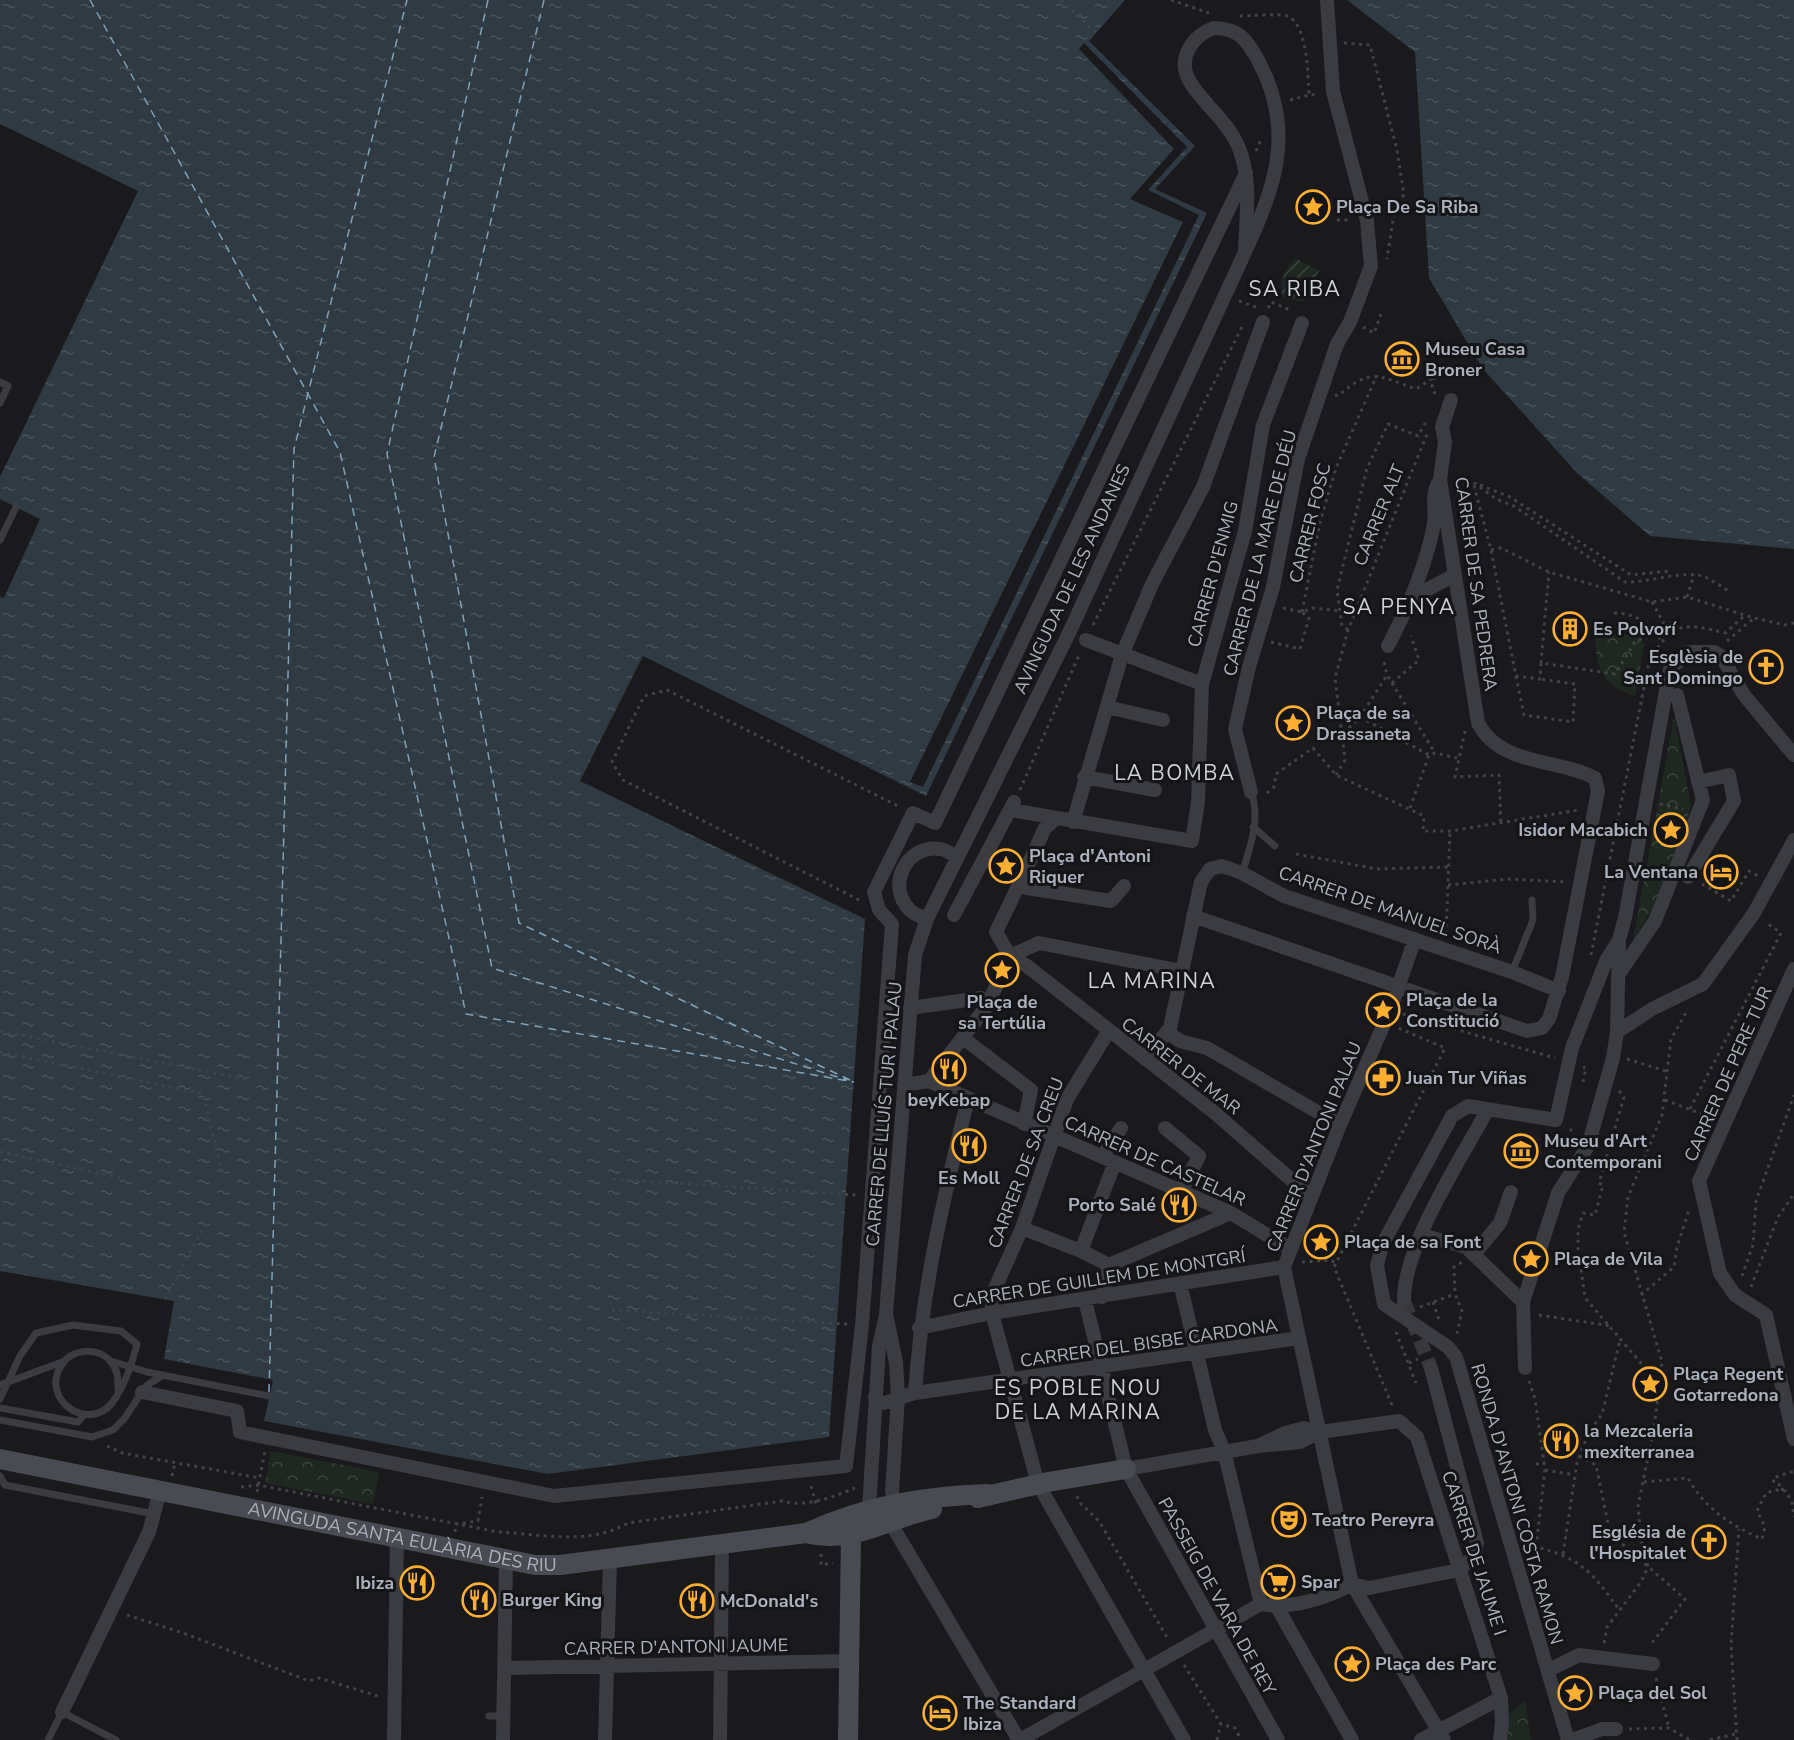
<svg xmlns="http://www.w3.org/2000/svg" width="1794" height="1740" viewBox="0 0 1794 1740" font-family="'Nunito Sans',sans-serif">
<defs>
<pattern id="forest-crowns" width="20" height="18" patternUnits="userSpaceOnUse" patternTransform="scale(1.5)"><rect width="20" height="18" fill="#1f2820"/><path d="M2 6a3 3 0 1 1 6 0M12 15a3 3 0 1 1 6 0" fill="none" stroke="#3d453e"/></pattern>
<pattern id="garden-furrows" width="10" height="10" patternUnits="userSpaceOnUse" patternTransform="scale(1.5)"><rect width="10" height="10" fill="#1f2820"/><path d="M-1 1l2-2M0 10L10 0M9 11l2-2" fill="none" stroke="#3d453e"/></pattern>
<pattern id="water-ripples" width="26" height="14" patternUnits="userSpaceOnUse" patternTransform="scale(1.5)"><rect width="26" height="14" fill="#2f3a42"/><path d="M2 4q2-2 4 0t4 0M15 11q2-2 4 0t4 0" fill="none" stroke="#4a545b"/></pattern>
</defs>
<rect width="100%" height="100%" fill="#1a1a1d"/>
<path fill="url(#forest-crowns)" d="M1638,634l6,11 -9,51c-33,-10 -39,-28 -40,-61z
M1674,717l17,89 -14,47 -21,50 -23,37z
M271,1451l108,21 -6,32 -108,-21z
M1525,1700l6,40h-24l2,-26z"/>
<path fill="url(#garden-furrows)" d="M1295,258l24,13 -17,31 -19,-5c-6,-15 3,-28 12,-39z"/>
<path fill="url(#water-ripples)" d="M0,0h1125l-36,41 106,105 -40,43 52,24 -281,583 -283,-140 -63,125 285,138 -36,518 -281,37 -284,-53 9,-41 -109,-21 10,-58 -174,-30v-674l4,1 36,-79 -40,-20v-22l138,-286 -138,-67z
M1347,0h447v549l-144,-13 -73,-63 -94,-104 -54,-91 -14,-226z"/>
<path fill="#1a1a1d" d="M1084,43l103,104 -39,43 51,25 -276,572 -13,-5 273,-560 -53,-23 44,-50 -95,-100z"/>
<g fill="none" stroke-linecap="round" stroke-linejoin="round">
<path stroke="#81a2b9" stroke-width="1.5" stroke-dasharray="8 6" stroke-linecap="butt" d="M90,0l250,452 126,562 388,68
M488,0l-101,454 105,514 355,112
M544,0l-110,457 85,466 331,157
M269,1392l25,-943 113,-449"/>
<path stroke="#37383d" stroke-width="14" stroke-dasharray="14 7" stroke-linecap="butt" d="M1404,1301l27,67"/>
<path stroke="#414349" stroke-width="3" stroke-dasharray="3 4.5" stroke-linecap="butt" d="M1061,0l35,33
M1171,0l38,13
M1240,16c11,0 37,-3 47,0 21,8 21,60 22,79l8,-1
M1344,43l26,2 27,105 7,45 -8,6 -9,58
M1290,100l19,-5
M1256,151l6,-14
M1337,220h13
M1239,301l19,7
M1268,308l3,-6 21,9
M1363,327l11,6 7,-19
M1434,377l-2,10 4,9
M1335,395l3,1c33,-29 41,-20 78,-7l18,-12
M1480,485l30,12 121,78 39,-4
M1491,550l10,-2 48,24 103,30 35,-5 67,21 31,7 9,-2
M1687,597l7,-22
M1652,602l17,31
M1283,608l19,4 11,-4 27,3
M1302,612l18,-90 16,-54 41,-93
M1614,613c24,1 33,9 47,27
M1093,625l151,-302
M1348,630l-6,-4 -5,-36 30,-122 21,-44 30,12 9,-16
M1655,632l-20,10 -20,32 -74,-11 -1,16 -24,-3 -25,-126 -18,-68 23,17 18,7 111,76c23,1 61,-13 80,-5 9,4 17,10 25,15
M1727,641l27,-23
M1271,642l29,7 9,-31 -7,-6
M1384,662l3,13 48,78
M1541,663l8,-91
M1516,676l8,39 49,7 2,-38 -35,-5
M1392,683l27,-23 -8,-24
M1360,717l69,38 6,-2 22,5
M1465,731l-10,46 44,-2 2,49
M1342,735l-7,-57 13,-48 79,-196
M1336,775l9,-15 -3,-25 18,-18 27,-42
M1020,790l60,-137
M1267,793l7,-6 2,-13 37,-26 23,27 88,41 -1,15h27l129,-21
M1660,804l23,5
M1410,808l19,-53
M1296,854l81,15 71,-2
M1702,884l29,17 18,-30 9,5
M1448,885l60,-6 58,3
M859,900l-236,-120 -11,-18 32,-66 23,-6 233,117
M1446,934l4,-103
M1591,955l58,-293c23,-40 33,-40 76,-29l20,-18
M1403,1014l152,44
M0,1031l245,48
M0,1052l203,42 20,82
M1627,1059l42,13
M1583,1082l3,-14 -3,-1
M1619,1091l5,6 -25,86 4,2 -8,30 -12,-2 -5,16v19l7,50 67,78 8,1
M1665,1100l47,18
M1690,1109l91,-176 -16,-11
M1567,1146l5,-20
M0,1152l121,26
M613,1179l244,16
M1302,1262l28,-2 6,3
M1742,1276l11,-31 3,-44 38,-106
M1751,1287l27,-70 16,-23
M1641,1295l33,-28 3,-20 12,-37
M165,1299l38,-70
M1433,1302l7,21
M1420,1307l35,-13
M612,1310l235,14
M1539,1315l72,11
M1396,1332l20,51
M1457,1334l5,-23 -7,-17 -1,-27 8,-5
M1409,1363l9,-4
M1529,1381l6,18 10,71 -9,77c45,11 57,26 84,64
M1392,1405l-58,-138 111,-219 -47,-20
M107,1446l15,7 138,25
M1579,1456l17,9 14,68 75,66 -33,44v4
M1536,1464l9,-1
M1545,1470l29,5
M172,1476l3,-13
M1644,1482l44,-4c15,29 45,49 74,61l3,-12 -8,-16 9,-18 10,-3 10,1 6,12 2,14
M811,1486l6,22
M241,1487l17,-2 240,47c44,2 90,14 130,-9l154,-22c23,7 51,-4 73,-13
M1782,1491l1,-5 -9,-3 -1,-5 21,-7
M257,1492l8,-41
M1077,1496l2,6 20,19 69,118
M455,1532l1,-8 22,-3 4,-24
M821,1554v11l12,-2
M1563,1554l14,-91 11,-29 14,-20 18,-74
M127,1615l56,18 126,48 10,-3 62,19
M1604,1643l3,-16 34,-45 7,-15 -7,-28 -3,-33 16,-78 8,-66 -38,-130 4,-35 34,-82 9,-76 17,-30
M1184,1665l37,59 14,4 6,12
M1656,1678l13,50
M1629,1729l40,-1 21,12
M1217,1740l4,-16
M1710,1740l25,-6
M1737,1740l-6,-96 8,-115"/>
<path stroke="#3b3c42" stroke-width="7" d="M0,382l8,4 -8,17
M0,540l16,-33
M1253,827l22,19
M1242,873c8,-24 19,-56 9,-81
M1512,972l21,-52 -1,-20
M111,1361l36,11 122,24
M0,1385l62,-23
M0,1399l20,-43 16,-23 37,-8 48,6 16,13c-5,20 -12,42 -25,59 -24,30 -72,-4 -51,-37 10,-18 38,-20 51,-3 6,8 6,16 6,26
M0,1408l78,14 6,-7
M0,1420l92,17 21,-7 11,-11 22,-33 17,-11
M0,1476l5,9 149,29
M489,1716h14
M48,1740l14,-28 54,28"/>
<path stroke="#3b3c42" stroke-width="14" d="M1214,28c25,0 34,13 45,34 36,69 17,123 -14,190 1,-34 7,-72 -6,-104 -11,-27 -35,-43 -49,-66 -14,-23 2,-46 24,-54z
M1411,598l44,-23
M1086,640l116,44
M1388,646c20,-38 38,-80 46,-122 2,-14 -3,-28 4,-41
M1107,707l56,13
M1084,777l71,13
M1251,792l-16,-63 14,-62 24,-80 25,-128 39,-115 13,-22 21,-56 -4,-45 -34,-130 -6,-91
M1011,810l181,31 6,-39 4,-118 43,-153 18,-106 39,-102
M1054,820l-9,8 -23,50 5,10 84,13 13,-15
M1073,822l49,-167 30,-71 51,-97 60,-165
M1688,877l46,-76 -5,-26 -31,7
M1022,878l-26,54 14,24 17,10 188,147 96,84
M954,915l60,-113
M1193,916l334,115 15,-3 7,-9 13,-42 36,-186 -3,-13c-37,-20 -94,-11 -117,-55l-38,-244 5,-37 -3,-15 9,-27
M927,919c-6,-2 -13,-5 -17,-9 -25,-24 -3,-67 31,-61 5,1 12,6 17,8
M1415,939l-25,71 -50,115 -56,142 68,317 92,156
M1794,969l-95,212 21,92 15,22 31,20 28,124
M1620,972l35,-51 48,-121 -26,-105
M910,1008l71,-10
M1108,1032l-41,67 -45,129 -30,67v18l46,171 146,256
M1167,1032l13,9 27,7 133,77
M1617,1032l35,-23 51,-25 51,-71 40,-73
M963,1038l68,52 -7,34
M1145,1059l25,-31 31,-146 9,-13 12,-3 20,7 42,23 228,76 47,19
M929,1081l302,132 59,36
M904,1085l25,-4 58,-75 23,-50 29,-13 143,28
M1165,1128l34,28 -18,35
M1102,1157l19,-29
M1022,1228l59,23 28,14 122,-52
M1422,1235l44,12 57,55
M1081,1251l34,-89
M1474,1254l26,-31 11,-31
M1180,1283l35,147 9,21 37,153
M1102,1297l7,-32
M1085,1300l41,169 152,271
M1404,1301c-1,-55 57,-142 84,-192
M919,1328l73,-15 292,-46
M1525,1368l-2,-66 35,-109 30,-47 25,-88 4,-26 2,-92
M142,1392l95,19 3,21 314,64 292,-30 16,-141 30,-401 -13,-14 -5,-18 39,-79 22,10 311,-650
M915,1393c7,-104 28,-193 53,-294
M875,1397l5,6c10,1 24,-8 35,-10l384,-55
M1258,1446l27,-13 19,-5 16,4 79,-11 18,16 84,261 1,25 -2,17
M1126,1469l132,-23 42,-4 20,-10
M892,1492l6,-95 -2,-35 -10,-48 29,-359 12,-36 142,-286 176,-381
M869,1509l10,-163 6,-27
M890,1513v9l129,218
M1277,1607l75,133
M504,1668l345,-7
M1549,1670l30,-15 74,9
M62,1712l87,-180 11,-41
M394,1740l3,-203
M503,1740l3,-181
M605,1740l5,-182
M720,1740l2,-196
M1020,1740l241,-136c27,6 67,-6 91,-20l17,4 90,-18 15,-14 3,-13 -46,-175
M1421,1740l80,-42
M1568,1740l-112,-383 -8,-10 -64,-43 -7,-38 5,-21 70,-129 16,-10 88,14 16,-72 34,-87 13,-21 6,-22 45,-249 19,-17h25l7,4 23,39 50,60
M1572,1740l30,-11h14"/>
<g stroke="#494b52" stroke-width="20">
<path id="s1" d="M0,1459l535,106h25l246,-32c60,-27 117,-37 182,-39"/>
<path d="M978,1498l70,-16 78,-13"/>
<path d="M806,1533c47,12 82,-15 126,-24"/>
<path d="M848,1740l3,-204"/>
</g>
</g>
<defs>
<g id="sight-ring" transform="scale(1.725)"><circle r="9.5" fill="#151518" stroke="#feae30" stroke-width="1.5"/><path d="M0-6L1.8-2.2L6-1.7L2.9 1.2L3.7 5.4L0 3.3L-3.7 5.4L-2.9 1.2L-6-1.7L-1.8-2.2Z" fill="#feae30"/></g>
<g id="museum-ring" transform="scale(1.725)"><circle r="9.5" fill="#151518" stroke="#feae30" stroke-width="1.5"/><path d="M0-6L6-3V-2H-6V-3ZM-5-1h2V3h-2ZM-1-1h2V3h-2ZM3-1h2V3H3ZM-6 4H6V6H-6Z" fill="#feae30"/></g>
<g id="building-ring" transform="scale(1.725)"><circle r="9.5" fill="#151518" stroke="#feae30" stroke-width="1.5"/><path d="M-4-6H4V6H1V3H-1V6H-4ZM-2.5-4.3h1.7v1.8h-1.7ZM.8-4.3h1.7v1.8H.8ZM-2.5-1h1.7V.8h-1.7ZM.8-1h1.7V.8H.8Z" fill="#feae30"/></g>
<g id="church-ring" transform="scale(1.725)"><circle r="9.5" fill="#151518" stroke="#feae30" stroke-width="1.5"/><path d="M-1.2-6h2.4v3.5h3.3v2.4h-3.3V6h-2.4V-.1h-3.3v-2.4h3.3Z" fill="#feae30"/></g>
<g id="hotel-ring" transform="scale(1.725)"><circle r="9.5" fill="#151518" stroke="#feae30" stroke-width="1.5"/><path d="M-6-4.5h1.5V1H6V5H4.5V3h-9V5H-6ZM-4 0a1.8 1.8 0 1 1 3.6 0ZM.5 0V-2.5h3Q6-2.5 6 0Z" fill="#feae30"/></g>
<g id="restaurant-ring" transform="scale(1.725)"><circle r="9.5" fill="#151518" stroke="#feae30" stroke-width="1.5"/><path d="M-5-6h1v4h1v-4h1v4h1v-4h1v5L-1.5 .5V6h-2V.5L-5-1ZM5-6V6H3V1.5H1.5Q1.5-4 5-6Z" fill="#feae30"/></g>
<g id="pharmacy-ring" transform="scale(1.725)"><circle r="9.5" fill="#151518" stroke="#feae30" stroke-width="1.5"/><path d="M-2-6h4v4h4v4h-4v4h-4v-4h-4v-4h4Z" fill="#feae30"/></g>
<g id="theatre-ring" transform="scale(1.725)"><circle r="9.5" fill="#151518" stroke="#feae30" stroke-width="1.5"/><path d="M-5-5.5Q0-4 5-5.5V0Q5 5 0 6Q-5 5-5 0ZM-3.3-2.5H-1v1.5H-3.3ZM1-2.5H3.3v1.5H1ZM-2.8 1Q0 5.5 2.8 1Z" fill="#feae30"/></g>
<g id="supermarket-ring" transform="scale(1.725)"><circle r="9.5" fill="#151518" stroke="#feae30" stroke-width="1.5"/><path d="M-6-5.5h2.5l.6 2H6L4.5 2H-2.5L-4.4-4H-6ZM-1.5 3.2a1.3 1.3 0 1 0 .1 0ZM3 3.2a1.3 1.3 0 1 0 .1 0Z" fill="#feae30"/></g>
</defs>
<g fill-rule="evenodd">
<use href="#sight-ring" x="1313" y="207"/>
<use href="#museum-ring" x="1402" y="359"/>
<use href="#building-ring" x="1570" y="629"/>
<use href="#church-ring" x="1766" y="667"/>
<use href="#sight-ring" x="1293" y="723"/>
<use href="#sight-ring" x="1671" y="830"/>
<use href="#sight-ring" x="1006" y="866"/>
<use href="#hotel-ring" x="1721" y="872"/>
<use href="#sight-ring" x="1002" y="970"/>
<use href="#sight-ring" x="1383" y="1010"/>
<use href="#restaurant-ring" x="949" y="1069"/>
<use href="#pharmacy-ring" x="1383" y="1078"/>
<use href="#restaurant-ring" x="969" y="1146"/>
<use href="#museum-ring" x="1521" y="1151"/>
<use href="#restaurant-ring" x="1179" y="1205"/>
<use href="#sight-ring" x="1321" y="1242"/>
<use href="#sight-ring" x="1531" y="1259"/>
<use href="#sight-ring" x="1650" y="1384"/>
<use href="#restaurant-ring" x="1561" y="1441"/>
<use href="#theatre-ring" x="1289" y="1520"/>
<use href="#church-ring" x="1709" y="1542"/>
<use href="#supermarket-ring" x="1278" y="1582"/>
<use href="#restaurant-ring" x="417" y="1583"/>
<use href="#restaurant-ring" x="479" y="1600"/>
<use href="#restaurant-ring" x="697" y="1601"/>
<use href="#sight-ring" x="1352" y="1664"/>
<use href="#sight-ring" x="1575" y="1693"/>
<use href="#hotel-ring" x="940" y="1713"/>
</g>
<g text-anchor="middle" stroke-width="6" stroke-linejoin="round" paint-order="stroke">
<g font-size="18" font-weight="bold" fill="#acb2bd" stroke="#151518" text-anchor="start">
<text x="1336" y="213">Plaça De Sa Riba</text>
<text x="1425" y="355">Museu Casa<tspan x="1425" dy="21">Broner</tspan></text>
<text x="1593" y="635">Es Polvorí</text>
<text x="1743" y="663" text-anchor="end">Esglèsia de<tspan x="1743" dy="21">Sant Domingo</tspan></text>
<text x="1316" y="719">Plaça de sa<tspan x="1316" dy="21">Drassaneta</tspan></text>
<text x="1648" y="836" text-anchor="end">Isidor Macabich</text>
<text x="1029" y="862">Plaça d'Antoni<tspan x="1029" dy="21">Riquer</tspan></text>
<text x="1698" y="878" text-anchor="end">La Ventana</text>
<text x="1406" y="1006">Plaça de la<tspan x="1406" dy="21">Constitució</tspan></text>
<text x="1002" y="1008" text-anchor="middle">Plaça de<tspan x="1002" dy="21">sa Tertúlia</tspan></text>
<text x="1406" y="1084">Juan Tur Viñas</text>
<text x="949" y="1106" text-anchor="middle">beyKebap</text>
<text x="1544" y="1147">Museu d'Art<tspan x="1544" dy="21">Contemporani</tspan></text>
<text x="969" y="1184" text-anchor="middle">Es Moll</text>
<text x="1156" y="1211" text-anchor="end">Porto Salé</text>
<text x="1344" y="1248">Plaça de sa Font</text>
<text x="1554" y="1265">Plaça de Vila</text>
<text x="1673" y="1380">Plaça Regent<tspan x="1673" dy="21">Gotarredona</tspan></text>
<text x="1584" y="1437">la Mezcaleria<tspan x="1584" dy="21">mexiterranea</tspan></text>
<text x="1312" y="1526">Teatro Pereyra</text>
<text x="1686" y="1538" text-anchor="end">Església de<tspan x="1686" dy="21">l'Hospitalet</tspan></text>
<text x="1301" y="1588">Spar</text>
<text x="394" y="1589" text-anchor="end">Ibiza</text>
<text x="502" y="1606">Burger King</text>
<text x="720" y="1607">McDonald's</text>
<text x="1375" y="1670">Plaça des Parc</text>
<text x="1598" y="1699">Plaça del Sol</text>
<text x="963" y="1709">The Standard<tspan x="963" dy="21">Ibiza</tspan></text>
</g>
<g font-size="18" fill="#acb2bd" stroke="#151518">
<text transform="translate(1379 515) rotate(-68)" y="6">CARRER ALT</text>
<text transform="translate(1310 523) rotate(-76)" y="6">CARRER FOSC</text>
<text transform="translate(1260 553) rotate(-76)" y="6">CARRER DE LA MARE DE DÉU</text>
<text transform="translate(1213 574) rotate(-75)" y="6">CARRER D'ENMIG</text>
<text transform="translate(1072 579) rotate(-65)" y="6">AVINGUDA DE LES ANDANES</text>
<text transform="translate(1476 584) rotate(82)" y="6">CARRER DE SA PEDRERA</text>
<text transform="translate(1390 910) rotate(19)" y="6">CARRER DE MANUEL SORÀ</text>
<text transform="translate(1181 1066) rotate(38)" y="6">CARRER DE MAR</text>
<text transform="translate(1728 1074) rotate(-66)" y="6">CARRER DE PERE TUR</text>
<text transform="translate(884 1114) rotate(-85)" y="6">CARRER DE LLUÍS TUR I PALAU</text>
<text transform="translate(1314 1147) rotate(-68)" y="6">CARRER D'ANTONI PALAU</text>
<text transform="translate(1155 1161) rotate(24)" y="6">CARRER DE CASTELAR</text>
<text transform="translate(1026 1163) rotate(-69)" y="6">CARRER DE SA CREU</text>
<text transform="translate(1099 1279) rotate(-9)" y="6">CARRER DE GUILLEM DE MONTGRÍ</text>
<text transform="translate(1149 1343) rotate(-8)" y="6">CARRER DEL BISBE CARDONA</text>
<text transform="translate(1517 1504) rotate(74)" y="6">RONDA D'ANTONI COSTA RAMON</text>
<text dy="6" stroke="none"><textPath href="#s1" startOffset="410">AVINGUDA SANTA EULÀRIA DES RIU</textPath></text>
<text transform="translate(1474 1553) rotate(72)" y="6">CARRER DE JAUME I</text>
<text transform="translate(1217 1596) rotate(61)" y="6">PASSEIG DE VARA DE REY</text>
<text transform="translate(676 1647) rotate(-1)" y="6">CARRER D'ANTONI JAUME</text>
</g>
<g font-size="21" letter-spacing="1.5" fill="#cdd1d8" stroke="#151518">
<text x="1295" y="296">SA RIBA</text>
<text x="1399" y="614">SA PENYA</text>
<text x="1175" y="780">LA BOMBA</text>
<text x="1152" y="988">LA MARINA</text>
<text x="1078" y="1395">ES POBLE NOU<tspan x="1078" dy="24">DE LA MARINA</tspan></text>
</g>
</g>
</svg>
